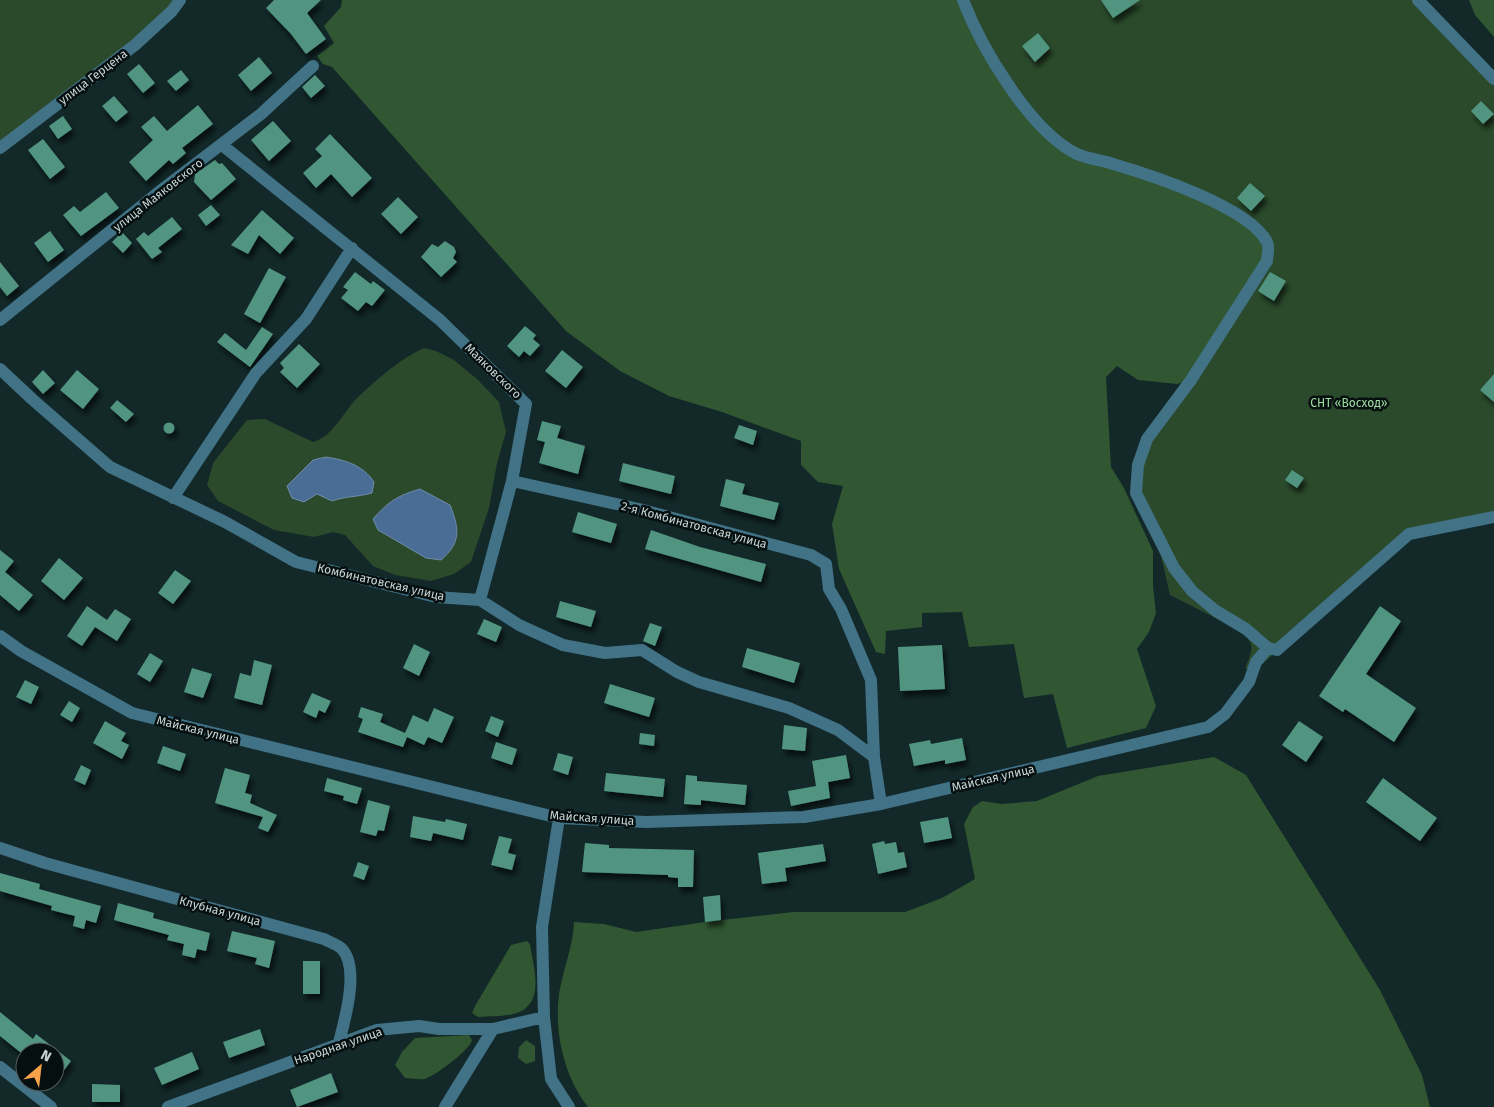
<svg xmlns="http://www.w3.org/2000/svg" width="1494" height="1107" viewBox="0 0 1494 1107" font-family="'Fira Sans',sans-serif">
<defs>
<filter id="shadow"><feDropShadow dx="3" dy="5.5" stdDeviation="2.5" flood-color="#0009"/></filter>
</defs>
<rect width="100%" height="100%" fill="#122829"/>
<path fill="#2a4a2b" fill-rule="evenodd" d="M0,0h175l-41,42 -134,103z
M963,0h455l76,79v438l-85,17 -151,134 -13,1c7,-19 12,-24 -6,-39l-69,-35 -15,-65 -19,-37 11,-54 44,-59 -114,-226 -68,-69z
M424,348l12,3 18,9 23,19 22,23 7,30 -9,31 -8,45 -18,54 -17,12 -23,7 -36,-6 -22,-9 -28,-31 -12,-3 -19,5 -40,-7 -56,-29 -11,-16 6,-22 34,-43 18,-1 48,23c19,-5 30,-29 43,-43 20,-19 42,-39 68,-51zM313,460c24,0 46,0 61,22l-12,14h-15l-15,5 -15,-7 -13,8 -12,-4 -4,-12zM450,505l-24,53 -48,-28z"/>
<path fill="#305731" d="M342,0h621l46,85 68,69 72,22 109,53 9,32 -76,119 -14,4 -39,-4 -21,-14 -11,11 5,90 13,21 29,63v35l3,27 -7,19 -12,17 19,57 -10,22 -79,20 -14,-54 -29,4 -10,-54 -45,3 -7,-35 -40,1v14l-36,4 -1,23 -9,-2 -37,-83 -7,-45 11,-38 -25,-4 -17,-17v-24l-79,-29 -53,-16 -49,-25 -54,-40 -234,-264 -9,-3 -6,-8 17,-13 -10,-17 17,-19z
M1469,0h25v37l-19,-22z
M1214,757l32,18 134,215 42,85 8,32h-842c-24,-30 -34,-75 -29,-113 4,-25 14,-47 15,-72l30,2 32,8 69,-10 88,-10h112l37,-14 33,-19 -11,-55 9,-17 9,-6 20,3 35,-3 61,-25z
M527,941l3,3c3,22 16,58 -13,69 -11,4 -27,3 -39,4l-6,-4 3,-7 36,-61z
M469,1035l3,5c-2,10 -36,35 -47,39 -6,1 -14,-1 -20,-1l-10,-13 7,-13 13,-14z
M526,1040l9,6v15l-9,3 -8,-6 1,-11z"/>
<path fill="#4a6d96" stroke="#708ca9" d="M326,457c19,3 37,8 48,25l-2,11c-14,4 -26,3 -40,8l-15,-7 -13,8 -12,-4 -5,-12 26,-26z
M420,489l30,16c9,23 12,37 -9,55l-15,-2 -48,-28 -5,-11c16,-18 24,-23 47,-30z"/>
<path fill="#519580" filter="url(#shadow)" d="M274,0h47l-14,13 19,26 -20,15 -15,-20 -25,-26z
M1101,0h39l-27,18z
M1038,33l12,15 -15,14 -13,-16z
M259,57l13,16 -21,18 -13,-16z
M139,64l16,19 -12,10 -16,-19z
M181,70l8,10 -13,11 -9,-10z
M315,75l10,11 -14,12 -9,-11z
M114,96l14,16 -12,10 -14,-16z
M1481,101l13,13 -11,10 -12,-13z
M198,105l15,19 -31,24 4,5 -13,11 -4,-4 -23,21 -17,-19 24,-22 -12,-13 13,-11 13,15z
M63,116l9,13 -14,10 -9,-13z
M273,121l18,20 -22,20 -18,-21z
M330,134l42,44 -20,19 -21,-23 -15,14 -13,-15 19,-17 -7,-7z
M43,139l22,28 -15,12 -22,-29z
M215,160l4,4 3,-1 14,16 -25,21 -17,-18 1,-8z
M1250,183l15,13 -14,15 -14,-13z
M106,192l13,16 -38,28 -18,-21 11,-9 6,6z
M398,197l20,20 -17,17 -20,-20z
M211,205l9,10 -14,11 -8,-11z
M262,210l32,28 -14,16 -21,-19 -11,19 -17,-9z
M172,217l10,12 -24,19 4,4 -10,7 -16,-20 8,-7 4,4z
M50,231l14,19 -16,12 -14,-19z
M122,232l10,11 -9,10 -11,-11z
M445,241l9,6 2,5 -3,6 4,4 -16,15 -20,-20 11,-13 6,3z
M0,262l19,24 -12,10 -7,-9z
M269,268l17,9 -26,46 -16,-9z
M355,272l16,12 2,-3 12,9 -13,16 -6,-4 -8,9 -17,-13 7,-8 -5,-3z
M1270,272l16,9 -12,20 -16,-10z
M525,326l11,9 -3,4 7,6 -10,11 -6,-5 -5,6 -12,-11z
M262,327l11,7 -23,33 -33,-25 8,-9 21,17z
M299,344l21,20 -23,24 -17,-16 4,-4 -4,-5z
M562,350l21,17 -17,21 -21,-17z
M43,370l12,13 -12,11 -11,-12z
M77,370l22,19 -16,20 -23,-19z
M1494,374v28l-14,-12z
M117,400l17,14 -8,8 -16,-14z
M542,421l19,5 -4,12 28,8 -7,28 -39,-11 6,-21 -8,-2z
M163.5 428a5.5 5.5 0 1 1 11 0a5.5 5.5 0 1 1-11 0Z
M739,425l18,6 -4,14 -19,-7z
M623,463l52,13 -4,18 -52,-13z
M1292,470l12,8 -7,10 -12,-8z
M726,479l19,5 -3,10 37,9 -5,17 -54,-14z
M578,512l39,12 -6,19 -39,-11z
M651,530l49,17 66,17 -5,18 -116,-33z
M0,550l14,11 -9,11 28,23 -14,16 -19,-16z
M59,558l24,20 -19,22 -23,-19z
M175,570l16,11 -18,23 -15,-11z
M560,601l36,10 -5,16 -35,-10z
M87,606l20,14 8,-11 16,10 -14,22 -22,-14 -13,19 -15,-10z
M1380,606l21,15 -35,53 50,34 -22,34 -49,-33 -2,3 -24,-16z
M484,619l18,8 -6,15 -19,-8z
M650,623l12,4 -7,19 -12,-5z
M414,644l16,8 -11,24 -16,-8z
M942,645l3,44 -45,2 -2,-44z
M747,648l53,15 -6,20 -52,-16z
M150,653l13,8 -13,21 -13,-8z
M254,660l18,5 -10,40 -28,-7 6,-25 11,3z
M192,668l20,6 -9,24 -19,-6z
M25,680l14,7 -8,17 -15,-7z
M610,684l45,14 -6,19 -45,-14z
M312,693l19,8 -6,12 -6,-3 -3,8 -13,-6z
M69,701l11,7 -8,14 -12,-7z
M361,707l22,7 -3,8 25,11 8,-18 15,7 6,-14 20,9 -12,26 -14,-6 -4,8 -17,-8 -4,10 -45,-15 5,-13 -5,-2z
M491,716l13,5 -6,16 -13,-6z
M105,721l21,12 -5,8 8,4 -7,14 -29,-16z
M1299,721l24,16 -17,25 -24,-17z
M784,725l23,3 -2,23 -23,-2z
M640,733l15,2 -1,11 -15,-2z
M962,738l4,22 -21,4v-4l-31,6 -5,-22 21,-4 1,4z
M496,742l21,7 -5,16 -21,-7z
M163,746l23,8 -6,17 -23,-8z
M558,753l15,4 -5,18 -15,-5z
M846,755l4,23 -22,4 2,16 -39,8 -3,-15 28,-5 -4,-25z
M81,765l10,5 -6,15 -11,-5z
M225,768l25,7 -5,18 7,2 -2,8 27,12 -9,17 -10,-4 5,-11 -48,-14z
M606,773l59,6 -2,18 -59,-6z
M686,775l11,1v5l50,4 -2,20 -44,-5v5l-17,-1z
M327,778l35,10 -5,16 -14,-4 1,-4 -20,-5z
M1383,778l54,40 -17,23 -54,-39z
M368,800l22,6 -6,25 -6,-1 -2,6 -16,-4z
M413,816l32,6 1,-3 21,5 -4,16 -30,-7 -2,8 -21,-4z
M948,817l4,21 -28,5 -4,-21z
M499,836l13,3 -4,14 8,2 -4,15 -21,-5z
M884,841l1,3 11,-2 2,11 6,-1 3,15 -29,7 -6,-30z
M585,843l24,2v3l85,2 -1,37h-15v-9l-10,-1v-2l-86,-3z
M823,844l3,17 -41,7 2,13 -25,3 -4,-31z
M358,862l11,4 -5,14 -11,-4z
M0,873l40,11 -1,5 62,17 -5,17 -10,-3 -2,9 -11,-3 2,-10 -24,-6 1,-4 -52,-15z
M720,895l1,25 -16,2 -2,-25z
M118,903l36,10 -1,5 57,15 -4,18 -9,-2 -2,9 -13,-3 2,-11 -17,-4 2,-5 -55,-15z
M232,931l43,10 -6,27 -14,-4 2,-6 -30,-7z
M303,961h17v33h-17z
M0,1012l33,27 3,-5 35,27 -16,21v-30h-35l-20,-16z
M260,1029l5,16 -36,13 -6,-16z
M192,1052l7,17 -37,16 -8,-17z
M331,1073l7,19 -41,15 -7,-17z
M92,1084l28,1v17h-28z"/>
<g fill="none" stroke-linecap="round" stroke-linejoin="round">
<path stroke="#417286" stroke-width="12" d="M963,0c18,47 67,131 114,154 11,5 25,6 36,10 38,11 136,43 154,78 3,5 0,13 0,19l-76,119 -44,59 -9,26 -2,28 38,75 18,23 24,20 30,18 22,19 9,2 132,-116 85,-17
M1418,0l76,79
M222,145l218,175 86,84 -14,77 -32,119
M0,148l135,-103 37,-34 8,-11
M0,320l164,-132 97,-74 52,-48
M0,369l32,30 78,68 115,55 71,40 140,35 44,3 39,25 44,20 42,8 37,-3 35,22 22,10 90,26 49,22 36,27
M512,481l127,28 172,46 15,9 3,25 12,20 30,71 3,77 7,47
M173,498l83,-125 50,-54 46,-71
M0,636l21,15 111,62 427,105 87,4 158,-5 77,-13 327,-77 17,-13 24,-32 7,-20 12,-14
M559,818l-17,109 2,90 7,62 18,28
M0,848l45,15 279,76c5,3 13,5 17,9 20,19 3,75 -3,98
M0,1067l51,40
M168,1107l209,-77 42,-4 20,3h54l51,-12
M445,1107l48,-78"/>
</g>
<g text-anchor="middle" stroke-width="5" stroke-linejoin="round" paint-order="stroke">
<g font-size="12" fill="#c8d5d5" stroke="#060f0f">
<text transform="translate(93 77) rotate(-37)" y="4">улица Герцена</text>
<text transform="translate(158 195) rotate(-38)" y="4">улица Маяковского</text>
<text transform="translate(493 371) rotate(44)" y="4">Маяковского</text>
<text transform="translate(694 525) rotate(15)" y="4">2-я Комбинатовская улица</text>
<text transform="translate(381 582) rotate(13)" y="4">Комбинатовская улица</text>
<text transform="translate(198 730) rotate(14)" y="4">Майская улица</text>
<text transform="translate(993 778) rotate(-13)" y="4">Майская улица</text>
<text transform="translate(592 818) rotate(4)" y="4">Майская улица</text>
<text transform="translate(220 911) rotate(15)" y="4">Клубная улица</text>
<text transform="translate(338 1046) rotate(-19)" y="4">Народная улица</text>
</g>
<g font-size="12" fill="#9fdea0" stroke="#060f0f">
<text x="1349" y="407">СНТ «Восход»</text>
</g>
</g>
<g transform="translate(40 1067) rotate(28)"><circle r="24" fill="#060f0f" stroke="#545e5e"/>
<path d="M0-4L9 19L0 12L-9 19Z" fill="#f7a149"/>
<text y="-8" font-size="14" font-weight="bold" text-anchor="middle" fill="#c8d5d5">N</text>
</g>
</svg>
